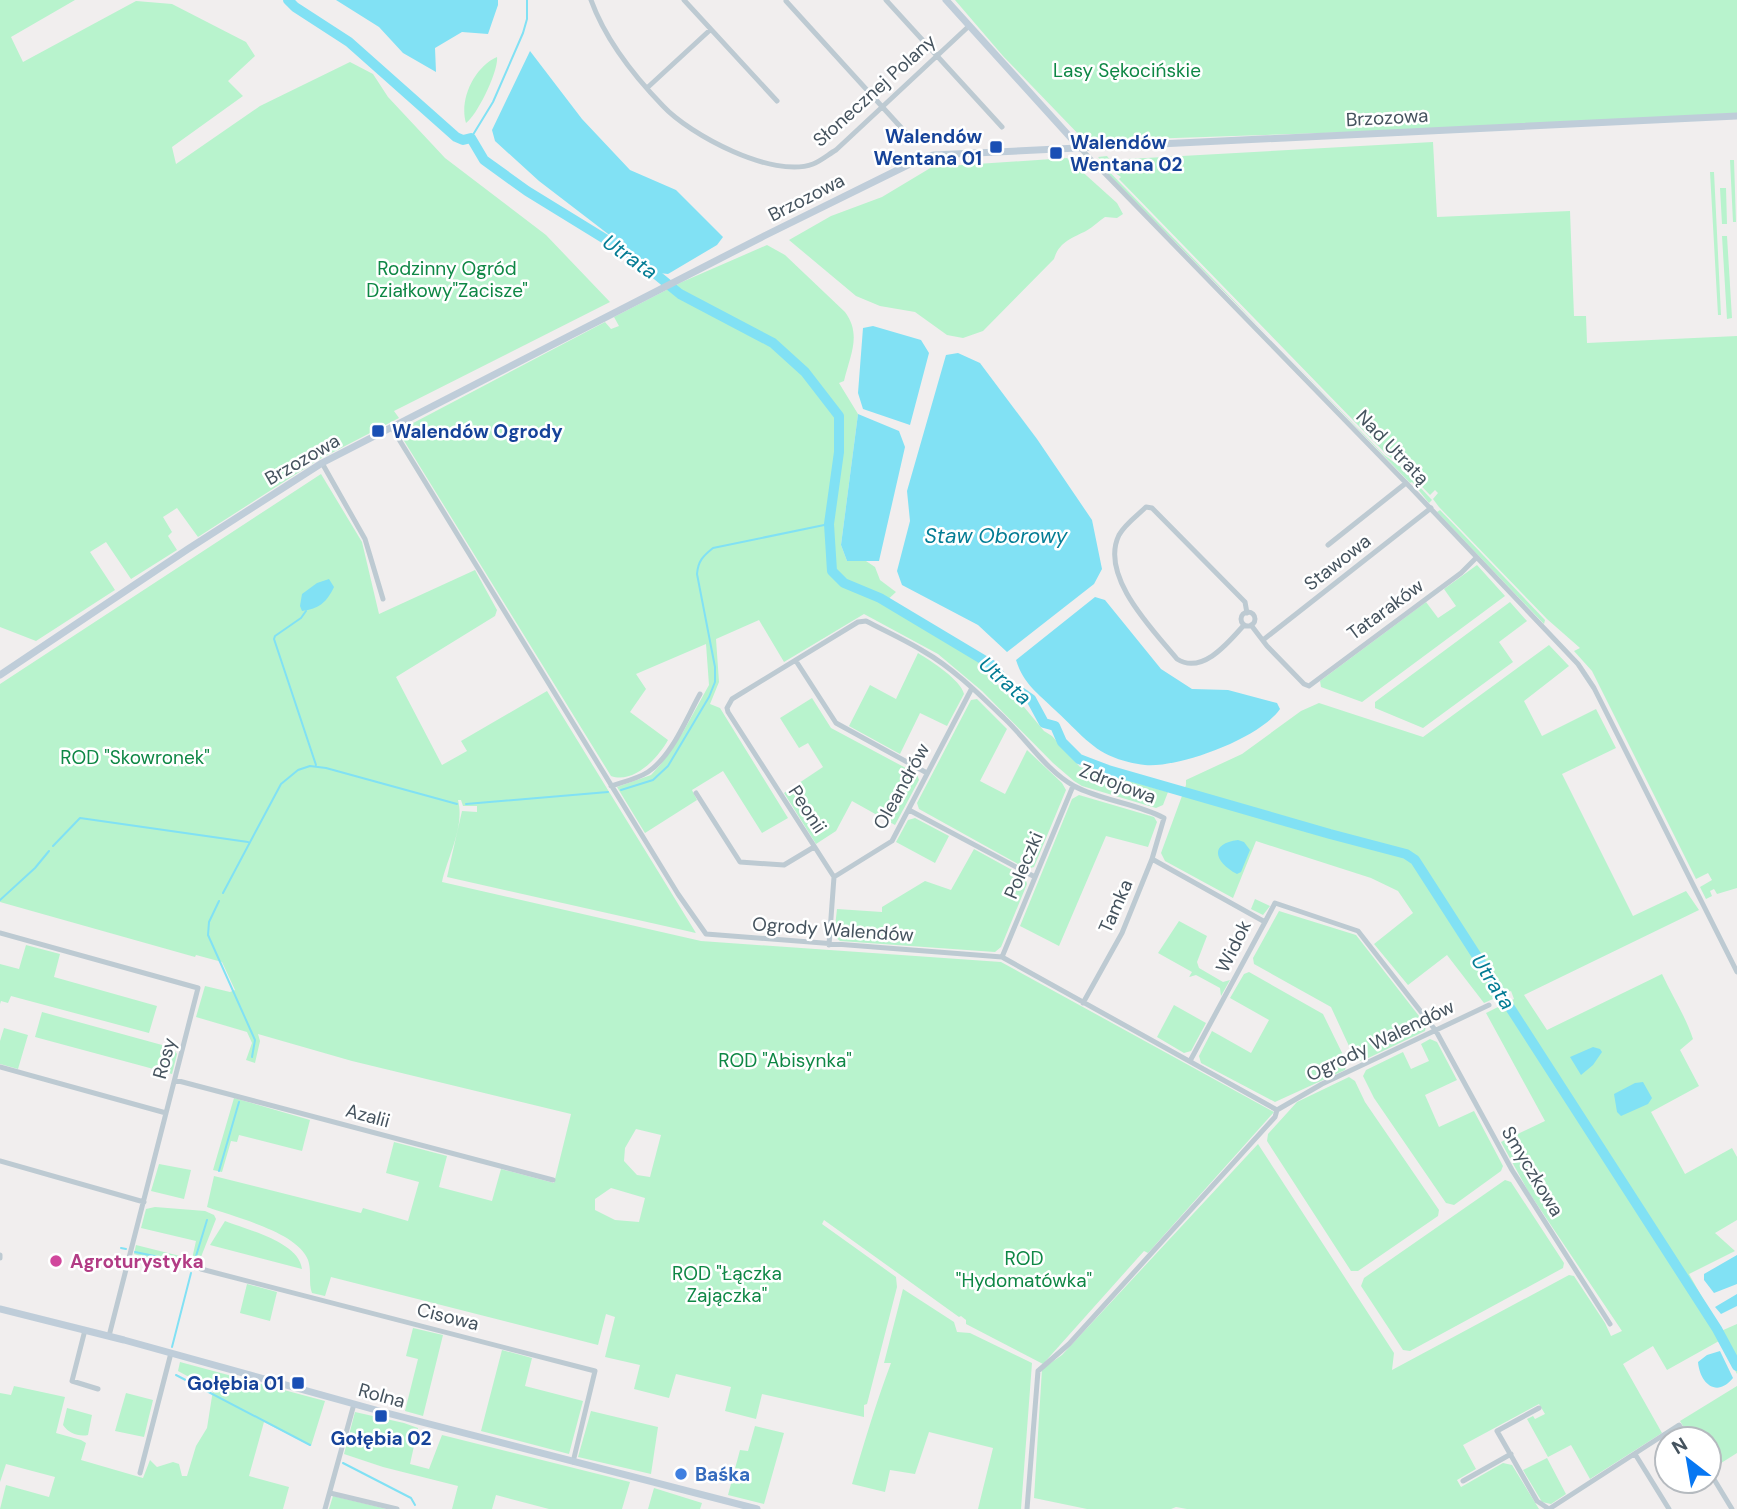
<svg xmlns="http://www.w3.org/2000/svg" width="1737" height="1509" viewBox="0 0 1737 1509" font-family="'DM Sans',sans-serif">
<rect width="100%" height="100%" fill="#f1eeee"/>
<path fill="#b8f3cd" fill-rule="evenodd" d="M0,0h75l-64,37 12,25 113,-61 36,3 74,38 9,14 -27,25 15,15 -71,51 4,17 84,-58 90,-44 23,12 15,23 57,61 101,77 64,67 -216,109 5,7 -81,42 -120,77 -21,-29 -14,9 9,15 -4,4 9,14 -46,29 -25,-37 -16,10 25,38 -79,51 -36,-14z
M955,0h782v113l-292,16 -360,12 -82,-85z
M497,57c2,13 -20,59 -31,66 -7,-23 8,-56 31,-66z
M1433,142l4,75 133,-6 4,105h12l1,27 150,-7v552l-20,6 -3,-5 -4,2 2,5 -6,3 -6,-12 12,-7 -4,-7 -12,6 -104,-208 -18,-20 6,-3 -33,-29 -108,-112 -6,-8 5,-6 -3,-3 -5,5 -30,-31 -13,-9 -268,-276 2,-2 -12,-8 2,-4 -3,3 -10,-11 9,-1 3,4z
M1067,158l50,45 6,11 -6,4 -12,-1c-6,4 -12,10 -19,14 -14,7 -27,11 -32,28l-71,72 -20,7 -16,-3 -32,-23 -35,-6 -24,-10 -67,-56 42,-24 51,-19 50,-30z
M1097,159l176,182 -178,-180z
M1730,160h4l2,62h-3z
M1710,172h4l7,143h-3z
M1720,188h6l1,36h-5z
M1722,236h5l5,82 -5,1z
M767,245l18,10 60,57c17,23 5,43 -1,69l-5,2 19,31 -17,131 6,16h19l9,6 5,13 16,12 -13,12 52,28 49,33 9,16 26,20 25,30 8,5 28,31 88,25 -5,13 -7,3 -74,-22 -8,-5 -21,-18 -71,-72 -44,-37 -74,-40 -80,48 -25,-42 -43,19 3,43 -9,22 10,4 68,110 -26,15 -39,-62 -31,19 5,10 -52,33 -28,-46 34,-12 10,-11 22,-32 26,-47 -3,-41 -70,30 10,15 -16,23 38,28c-10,18 -34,44 -57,36l-213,-345 207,-109 6,7 8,-3 -5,-9 68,-35z
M1278,346l106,109 18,13 30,32 -3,3 -17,-21 -2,1z
M321,474l41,68 17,72 96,-44 22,40 -2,6 -99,61 46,88 25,-14 -6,-10 86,-50 149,242 -249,-56 15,-66 15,1v-6h-14l-2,-6h-3c7,27 -11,58 -16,82l259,59 300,21 273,150 -126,141 -4,-2 -101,113 -77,-40v-4l-5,-4 -2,1 -135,-97 -2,4 74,53 1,10 -30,117 -3,1v12l-102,-23 -6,25 -31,-8 6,-24 -55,-13 -7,24 -35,-9 6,-24 -35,-8 10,-40 -9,-3 -8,31 -267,-68 -6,19 -13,-3c-4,-10 0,-22 -4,-33 -10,-28 -74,-43 -101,-53l7,-31 147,37 2,-5 45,13 11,-39 -33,-9 8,-31 53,14 -8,31 53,14 9,-32 53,14 17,-69 -219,-53 -94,-27 2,7 -5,22 -9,-3 6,-17 -5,-11 -51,-15 9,-31 25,6 5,-2 -13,-28 -26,-7 -1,2 -195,-55v-218zM636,1129l25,6 -11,42 -13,-2 -13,-14 1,-13zM611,1188l34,10 -6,24 -24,-2 -20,-10v-11z
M1440,510l105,110 -1,4 -107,-112z
M1477,565l28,31 -143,106 -41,-15 -1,-6 106,-79 12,16 18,-12 -12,-17z
M1510,602l17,19 -28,21 14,20 -90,66 -48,-20v-6z
M1549,645l20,21 -45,35 18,35 54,-27 20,39 -54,26 71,142 53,-25 13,19 -175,85 23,35 115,-56c10,22 24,43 31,65l-13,11 19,36 -48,26 34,62 47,-26 5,9v63l-22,13 20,18 -46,23 32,57 16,-7v50l-18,-33 -52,29 -14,-24 -30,18 39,69 -72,46 -19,-34 -23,12 -21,-38 6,-3 2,3 10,-5 -6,-10 -76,41 13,24 -19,11 4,7 42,-24 9,2 27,44h-352l-11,-2 -5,2h-84l-53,-11 8,-129 20,-14 196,-211 136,209 -2,17 177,-95 5,1 31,47 6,13 11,-5 -94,-140 -27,-49 44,-21 -59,-108 28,-14 -3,-8 -27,12 -37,-48 -39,30 -34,-41 39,-31 -15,-22 -27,-13 -115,-37 -23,57 -68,-37 -4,-8 25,-68v-5l56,-26 59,-43 18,-8 104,34z
M918,653c13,8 43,27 46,41l-17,32 -27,-13 -20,41 -51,-28 21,-41 26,14z
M812,698l19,30 86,46 2,6 -24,45 -43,-24 -16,30 -20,13 -32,-51 39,-26 -15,-24 -9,5 -19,-30z
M977,699l30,30 -27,52 25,13 22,-44 35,33 4,7 -32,77 -7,2 -108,-60 -2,-6 54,-103z
M1079,795l75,22 3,5 -9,25 -42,-11 -47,110 -39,-20 52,-127z
M915,818l34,18 -14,27 -39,-21 12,-22z
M974,849l51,28 2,7 -26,63 -6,5 -155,-11 -6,-5 3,-27 45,3v-5l43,-26 26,9z
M1255,899l15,7 -7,9 -12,-6z
M1279,911l77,24 70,90 -1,6 -63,30 -7,-2 -24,-52 -77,-43 -1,-6z
M1179,921l28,15 -10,26 2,6 24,14 7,-2 -9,16 -1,-8 -24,-13 -7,2 3,-5 -34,-19z
M26,945l34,9 -6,23 103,29 -8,27 -138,-37 -3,7 -7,-2 -1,3v-40l19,5z
M1249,972l74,42 24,49 -2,7 -70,32 -74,-39 -2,-7 13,-25 39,22 18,-33 -39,-22 14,-24z
M1174,1005l32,18 -15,28 -7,2 -27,-16z
M42,1012l131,36 4,6 -5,20 -137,-37z
M4,1028l24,7 -10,34 -18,-5v-23z
M1430,1039l7,3 20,38 -32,15 14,32 35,-16 29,55 -2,5 -47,34 -8,-2 -72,-105 -11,-22 3,-6 37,-18 8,17 18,-8 -8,-17z
M1349,1077l6,4 10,21 74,108 -1,6 -80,55h-7l-84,-130 1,-7 29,-32z
M234,1098l76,22 -8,31 -63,-16 -2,7 -6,-1 -9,31 -9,-2z
M159,1164l32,6 -7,29 -33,-8z
M1505,1180l6,2 53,81 -1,5 -153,83 -7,-1 -42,-64 3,-8z
M155,1207l50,4 9,4 2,4 -19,48 -26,-2 -37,-11 2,-9 56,14 4,-18 -55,-13 5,-19z
M225,1221c23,9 74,21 77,48l-92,-24z
M247,1284l30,8 -7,29 -30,-8z
M903,1289l51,33 3,10 13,1 62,30 -11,146h-43l15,-61 -64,-16 -14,42 -25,-4 -5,22 -33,-8c12,-41 24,-81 39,-121h-7z
M413,1328l30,7 -20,81 -18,-5 13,-52 -12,-3z
M502,1350l30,8 -7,28 58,15 -14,53 -88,-23z
M180,1362l145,39 -14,45 -47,-24 -15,54 40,11 -6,22h-283l6,-24 43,12 6,-20 -49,-13 -6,18v-89l11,2 3,-9 51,11 -9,36 25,7 5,3 -5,17 62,18 7,-18 7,7 16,-5 6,2 3,12h5l9,-30 11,-18 6,-38 -35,-19z
M1737,1386v67l-27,17 -1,-31h-18l-11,-18z
M126,1393l27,7 -9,37 -29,-6z
M67,1408l25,7 -4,20c-9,2 -20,-2 -25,-10z
M591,1411l67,16 -7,47 -73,-17z
M355,1412l49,11 14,5 -8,36 19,5 13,-34 188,47 -8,27h-73l-53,-14 -4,14h-40l6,-23 -75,-19 -39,-13z
M755,1426l29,7 -20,71 -36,-9 12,-45 8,1z
M1547,1458l19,36 -15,10 -9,-2 -19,-32z
M654,1488l48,15 -2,6h-52z
M333,1496l54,13h-58z"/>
<path fill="#81e1f4" d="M336,0h162v5l-10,29 -26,-2 -27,16 1,24 -33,-19 -24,-26z
M530,51l52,68 48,51 46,20 47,47 -6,8 -49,29 -9,-1 -120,-92 -44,-40 -3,-11z
M873,326l48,14 8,13 -19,72 -47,-16 -5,-16 5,-65z
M958,353l22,10 57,76 55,81 10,49 -8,15 -87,68 -29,-27 -76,-40 -5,-14 13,-50 -3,-30 39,-136z
M858,414l41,17 6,16 -26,114h-32l-6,-16z
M329,579l5,8c-7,15 -15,22 -32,24l-2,-5 2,-12 15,-11z
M1095,597l10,3 56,69 31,20 36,1 49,13 3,6c-20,29 -100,59 -135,56 -10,-1 -23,-4 -32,-8 -22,-8 -41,-32 -58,-47 -17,-17 -31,-25 -39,-50z
M1238,840l6,2 6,8 -9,22 -4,2c-22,-12 -29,-30 1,-34z
M1593,1047l7,2 2,3 -9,13 -12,10 -11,-18z
M1643,1082l9,16 -4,6 -27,12 -4,-4 -3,-18 21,-11z
M1737,1255v29l-23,9 -10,-13v-6z
M1737,1294v12l-16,8 -6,-7z
M1720,1351l13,27c-16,20 -33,6 -35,-16l9,-7z"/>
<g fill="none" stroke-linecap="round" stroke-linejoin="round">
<path stroke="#81e1f4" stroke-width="2" d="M471,138l22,-36 30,-69 4,-14v-19
M306,611l-5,7 -26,18 -1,3 42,126
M621,790l32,-10 15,-14 41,-69 6,-15v-15l-18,-93c1,-13 6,-18 16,-26l116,-24
M466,804l142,-12
M53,846l27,-28 168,24
M223,893l58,-109 17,-14 12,-4 16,2 131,36
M0,900l35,-32 14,-17
M219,901l-10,21 -1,13 47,105 -3,17
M219,1171l20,-69
M121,1248l5,1
M135,1252l58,12
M193,1266l14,-46
M172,1347l19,-74
M176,1375l134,70
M343,1463l68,35 4,7"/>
<path stroke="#81e1f4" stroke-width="10" d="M288,0l7,7 54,35 107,95 7,3 8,-2 13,22 43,31 109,67 44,36 93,49 32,29 34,44v36l-10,72 3,47 12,12 36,15 112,67 19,24 10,3 10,7 13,24 11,3 7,16 17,17 29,11 222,64 76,20 9,6 302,469 20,37"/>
<path stroke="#bdcad2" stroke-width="5" d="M591,0c14,39 43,76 72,106 27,29 110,73 150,58 8,-3 16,-10 23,-14l133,-124
M684,0l93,101
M886,0l116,127
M786,1l121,133
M647,88l63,-58
M1080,148l331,340 167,176 16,24 143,284
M392,428l286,466 28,40 296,23 275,153
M322,463l43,76 18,60
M1328,545l78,-62
M1241 619a7 7 0 1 1 14 0a7 7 0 1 1-14 0Z
M1244,625c-16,18 -42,50 -67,34 -24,-29 -78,-83 -58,-124 6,-11 19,-20 27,-28l6,1 93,94 2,11
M1251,625l16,21 37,38 5,2 152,-113 15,-15
M1263,640l168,-132
M796,661l40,62 91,50
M611,786c12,-4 26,-7 37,-14 24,-16 38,-53 52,-78
M696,793l44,69 44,3 30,-18
M909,810l126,67
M1152,859l113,63 -75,139
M834,877l58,-36 80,-153
M1265,922l10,-19 83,28 78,100 76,139 98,154
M0,933l198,55 -89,348
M829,945l5,-68 -106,-165 -1,-4 5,-9 126,-77 8,-1c19,10 39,19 57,30 30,17 57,44 82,68 22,21 42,52 69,67 28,15 62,17 90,32l-12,41 -30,74 -39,70
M1002,957l71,-171
M0,1067l166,46
M175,1080l378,100
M1277,1110l45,-26 167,-79
M0,1161l144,41
M0,1255v3
M201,1269l394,102 -22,91
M85,1330l-13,51 26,8
M1539,1408l-42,23 40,70 12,8
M1635,1454l34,55
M1709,1471l23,38
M140,1473l31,-120
M1463,1481l48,-27
M330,1493l67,16
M325,1509l29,-105
M1027,1509l11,-138 31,-27 206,-227 2,-7
M1549,1509l130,-84 10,14"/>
<path stroke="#bfcdd9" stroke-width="7" d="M946,0l134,148
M0,675l188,-126 134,-86 442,-227 160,-79 10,-2 803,-39
M0,1309l124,31 259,72 374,97"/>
</g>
<g fill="#1a4fb4" stroke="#fff" stroke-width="2.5">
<rect x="989" y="140" width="14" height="14" rx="3.5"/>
<rect x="1049" y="146" width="14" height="14" rx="3.5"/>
<rect x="371" y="424" width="14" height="14" rx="3.5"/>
<rect x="291" y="1376" width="14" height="14" rx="3.5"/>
<rect x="374" y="1409" width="14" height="14" rx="3.5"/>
</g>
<circle fill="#d1479c" stroke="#fff" stroke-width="2.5" cx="56" cy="1261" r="7"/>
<circle fill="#3f7fe0" stroke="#fff" stroke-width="2.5" cx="681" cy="1474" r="7"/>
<g text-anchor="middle" stroke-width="5" stroke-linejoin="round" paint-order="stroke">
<g font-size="19" fill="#0e8745" stroke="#fff">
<text x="1127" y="77">Lasy Sękocińskie</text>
<text x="447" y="275">Rodzinny Ogród<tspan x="447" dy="22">Działkowy"Zacisze"</tspan></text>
<text x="135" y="764">ROD "Skowronek"</text>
<text x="785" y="1067">ROD "Abisynka"</text>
<text x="1024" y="1265">ROD<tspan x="1024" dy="22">"Hydomatówka"</tspan></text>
<text x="727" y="1280">ROD "Łączka<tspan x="727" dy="22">Zajączka"</tspan></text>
</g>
<g font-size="19" fill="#45535e" stroke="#fff">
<text transform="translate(874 90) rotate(-42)" y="7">Słonecznej Polany</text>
<text transform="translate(1387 117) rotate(-3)" y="7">Brzozowa</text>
<text transform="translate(806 197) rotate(-27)" y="7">Brzozowa</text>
<text transform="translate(1393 447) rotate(46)" y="7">Nad Utratą</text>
<text transform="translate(302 459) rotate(-30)" y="7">Brzozowa</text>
<text transform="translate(1337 562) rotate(-38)" y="7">Stawowa</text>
<text transform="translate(1385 609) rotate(-36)" y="7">Tataraków</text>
<text transform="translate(1118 783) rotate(21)" y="7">Zdrojowa</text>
<text transform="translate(901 786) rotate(-61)" y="7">Oleandrów</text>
<text transform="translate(808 809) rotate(57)" y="7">Peonii</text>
<text transform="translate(1023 865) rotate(-67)" y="7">Poleczki</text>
<text transform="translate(1115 906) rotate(-66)" y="7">Tamka</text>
<text transform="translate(833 929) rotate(4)" y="7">Ogrody Walendów</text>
<text transform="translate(1233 946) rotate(-64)" y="7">Widok</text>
<text transform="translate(1380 1040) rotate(-26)" y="7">Ogrody Walendów</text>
<text transform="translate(164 1058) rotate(-75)" y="7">Rosy</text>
<text transform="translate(368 1115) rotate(15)" y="7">Azalii</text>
<text transform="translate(1533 1171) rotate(59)" y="7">Smyczkowa</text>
<text transform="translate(448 1316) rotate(14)" y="7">Cisowa</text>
<text transform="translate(382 1395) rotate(15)" y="7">Rolna</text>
</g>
<g font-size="19" font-weight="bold" fill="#164399" stroke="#fff" text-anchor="end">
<text x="982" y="143">Walendów<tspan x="982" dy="22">Wentana 01</tspan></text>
<text x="1070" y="149" text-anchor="start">Walendów<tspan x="1070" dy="22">Wentana 02</tspan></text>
<text x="392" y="438" text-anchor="start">Walendów Ogrody</text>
<text x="284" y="1390">Gołębia 01</text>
<text x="381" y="1445" text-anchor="middle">Gołębia 02</text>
</g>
<g font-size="19" font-weight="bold" fill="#b23c85" stroke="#fff" text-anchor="start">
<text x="70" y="1268">Agroturystyka</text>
</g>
<g font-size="19" font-weight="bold" fill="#366cbe" stroke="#fff" text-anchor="start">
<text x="695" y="1481">Baśka</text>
</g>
<g font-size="21" font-style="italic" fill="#037c94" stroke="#fff">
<text transform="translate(630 257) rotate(35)" y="7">Utrata</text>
<text x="996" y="543">Staw Oborowy</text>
<text transform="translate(1005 681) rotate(41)" y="7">Utrata</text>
<text transform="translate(1493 982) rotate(57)" y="7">Utrata</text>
</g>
</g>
<g transform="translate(1688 1460) rotate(329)"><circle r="33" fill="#ffffff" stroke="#b5babf" stroke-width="2"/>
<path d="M0-5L12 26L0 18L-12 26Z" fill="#0777f2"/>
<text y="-10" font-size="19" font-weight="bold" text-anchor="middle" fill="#45535e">N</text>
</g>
</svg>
